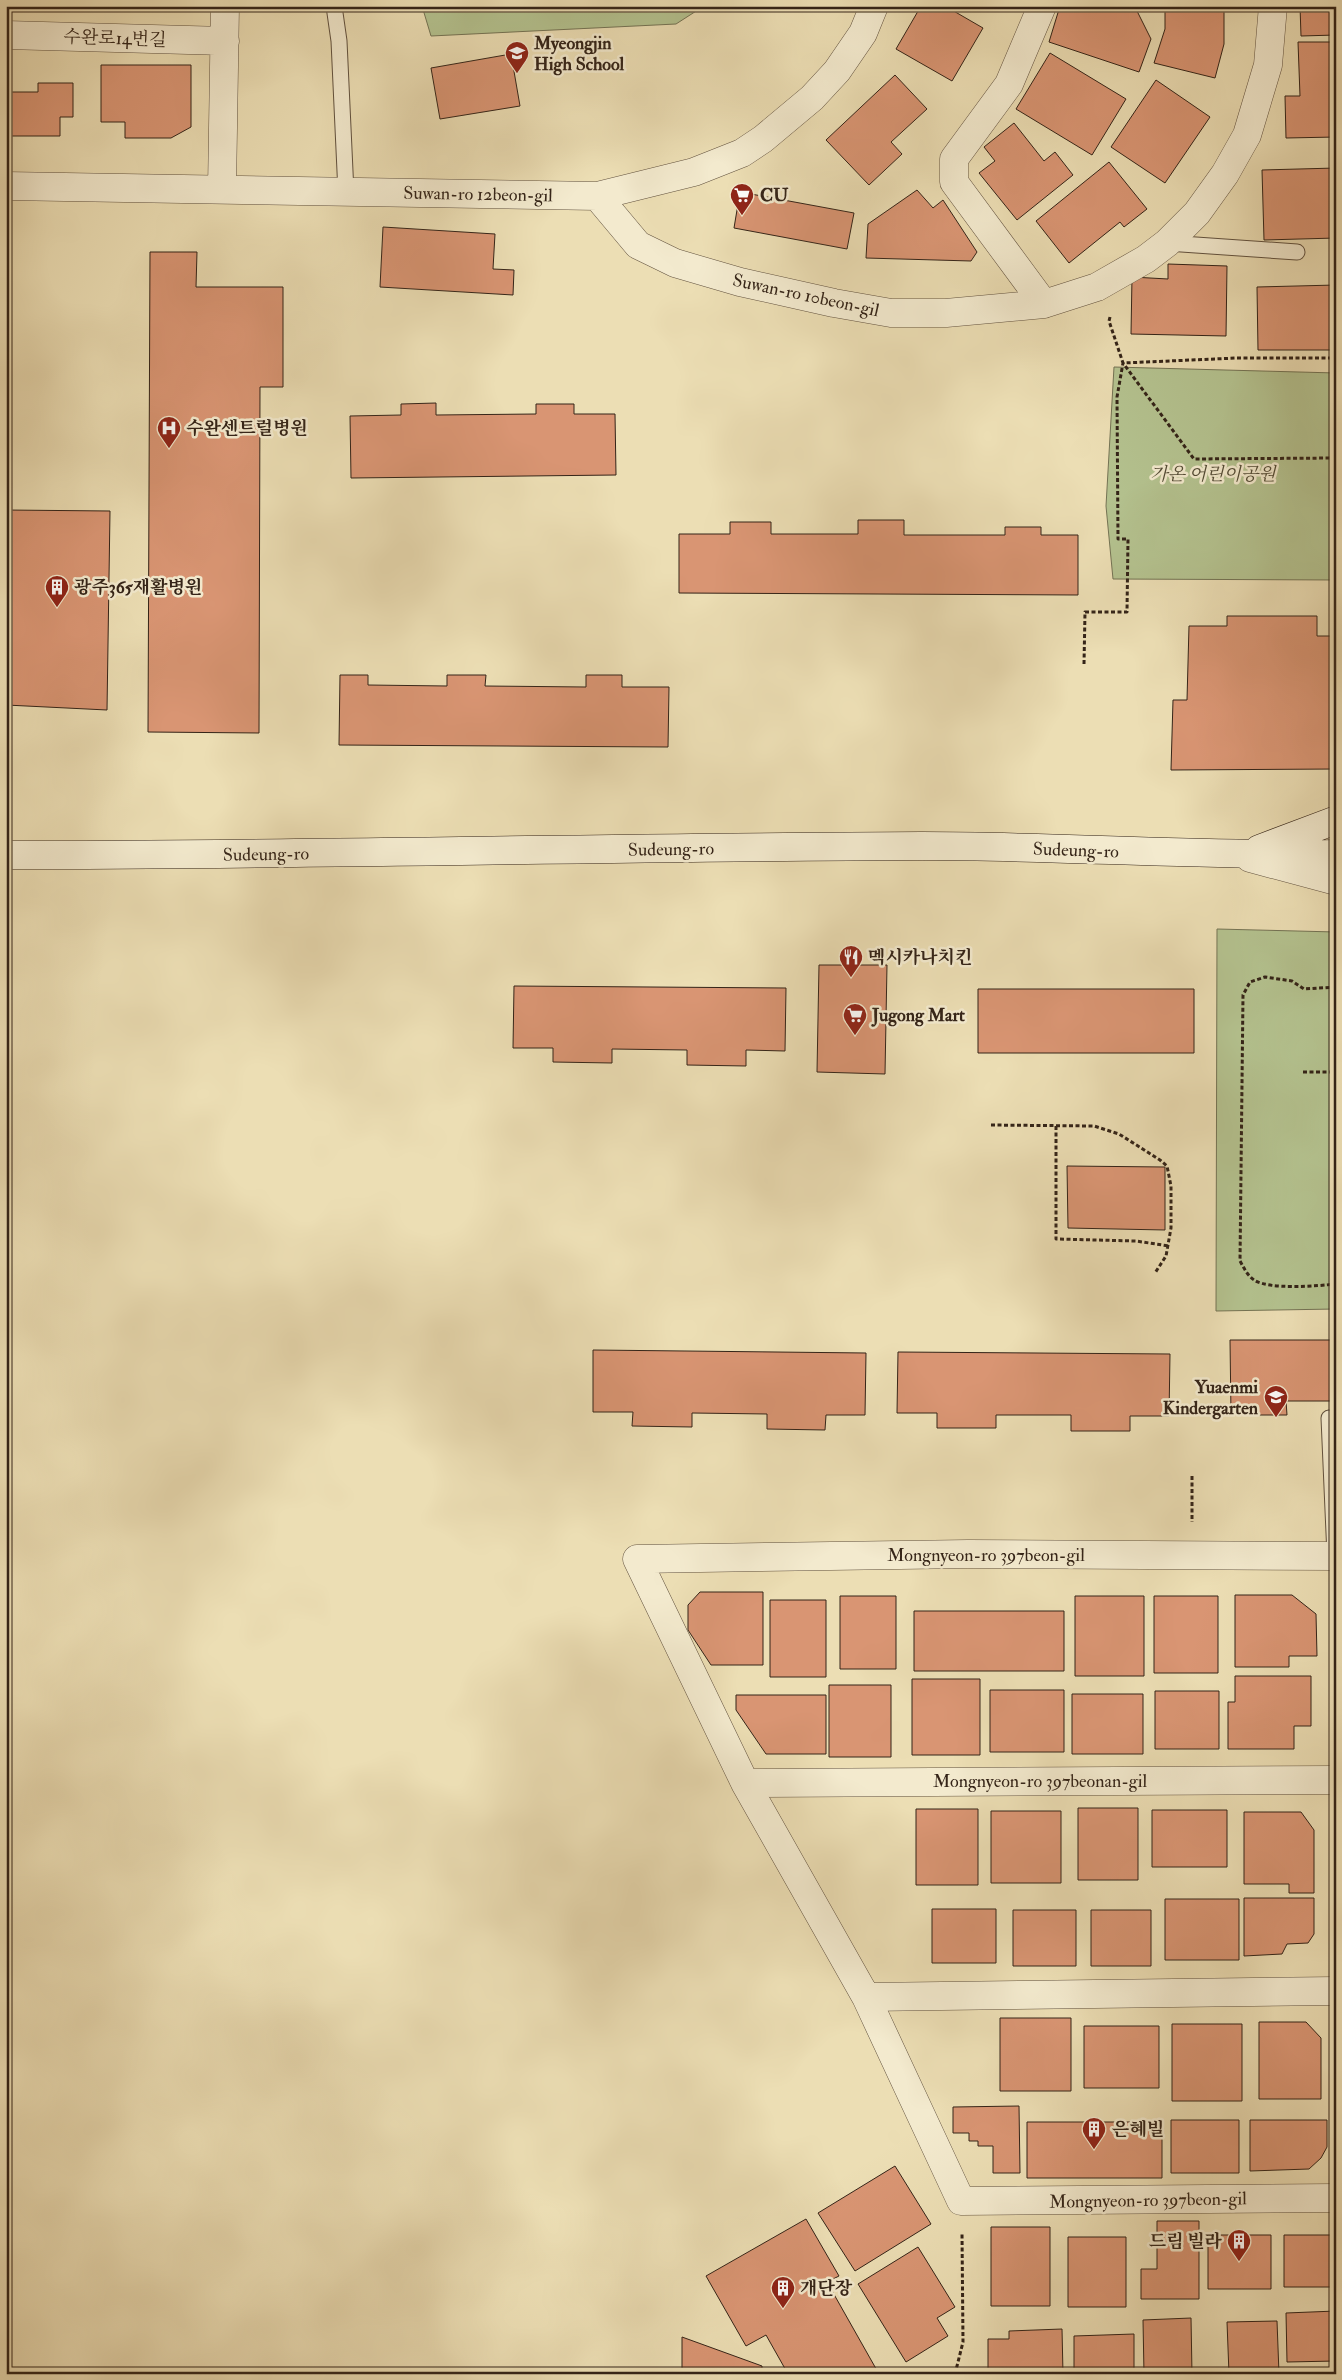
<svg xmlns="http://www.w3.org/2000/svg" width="1342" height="2380" viewBox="0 0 1342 2380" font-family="'IM FELL Double Pica','Noto Serif KR',serif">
<rect width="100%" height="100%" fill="#ecdeb4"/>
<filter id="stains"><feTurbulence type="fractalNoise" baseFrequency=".004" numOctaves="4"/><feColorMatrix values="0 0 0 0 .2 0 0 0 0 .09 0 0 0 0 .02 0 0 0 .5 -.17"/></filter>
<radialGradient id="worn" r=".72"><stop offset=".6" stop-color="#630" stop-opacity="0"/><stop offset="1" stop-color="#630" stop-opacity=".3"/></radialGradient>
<path fill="#b4c28f" stroke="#747354" d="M422,6h282l-28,18 -245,12z
M1114,367l222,6v207l-223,-1 -7,-73z
M1217,929l119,3v377l-120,2z"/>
<path fill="#d99573" stroke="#342418" d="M921,6h24l38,22 -31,53 -56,-32z
M1060,6l75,1 16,32 -12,33 -90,-30z
M1165,6h59v38l-9,34 -61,-15 11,-34z
M1300,6h36v29l-35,1z
M1298,42h38v95l-50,1 -1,-42h15z
M1050,53l76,46 -34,56 -76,-46z
M511,54l9,52 -80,13 -9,-51z
M101,65h90v62l-20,11h-46v-16h-24z
M895,75l32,34 -36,33 11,12 -33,31 -43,-45z
M1156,80l54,37 -45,66 -54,-36z
M38,83h35v34h-13v19h-54v-44h32z
M1014,123l30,38 11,-9 18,23 -56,45 -38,-47 16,-12 -11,-14z
M1109,162l38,47 -23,18 -4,-5 -51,41 -33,-42z
M1336,168v70l-72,2 -2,-70z
M917,190l16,18 10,-8 34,52 -6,9 -105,-3 2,-34z
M740,192l114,21 -7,36 -113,-21z
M383,227l112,7 -2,35 21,1 -1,25 -133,-8z
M150,252h47l-1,35h87v100h-23l-1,346 -111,-1z
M1168,264l59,2 -1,70 -95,-2 1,-57 36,2z
M1336,285v65h-78l-1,-63z
M436,403v12l100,-1v-10h38v10h41l1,61 -265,3 -1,-62 51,-1v-11z
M6,510l104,1 -3,199 -101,-5z
M858,520h46v15h101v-8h36v8h37v60l-399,-2v-59h51v-12h41v12h87z
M1227,616h90v20h14l1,-10h4v143l-165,1 2,-70h14l2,-74h38z
M340,675h28v10l79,1v-11h39l-1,11 101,1v-12h36v12h47l-1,60 -329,-2z
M819,965h68l-2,109 -68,-2z
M514,986l272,2 -1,63 -39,-1v16l-59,-1v-15l-75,-1v14l-59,-1v-14h-40z
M978,989h216v64h-216z
M1067,1166l98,1v63l-97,-2z
M1230,1340h106v61h-50l1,14h-56z
M593,1350l273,3 -1,62h-39l-1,15 -58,-1v-15l-75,-1v14l-60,-1 1,-14h-40z
M898,1352l272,2 -1,62h-39v15h-59v-16h-75v13h-59v-15h-40z
M700,1592h63v73h-52l-23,-35v-25z
M1235,1595h57l24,19 1,42h-28v11h-54z
M840,1596h56v73h-56z
M1075,1596h69v80h-69z
M1154,1596h64v77h-64z
M770,1600h56v77h-56z
M914,1611h150v60h-150z
M1235,1676h76v50h-17v23h-66v-47h7z
M912,1679h68v76h-68z
M829,1685h62v72h-62z
M990,1690h74v62h-74z
M1155,1691h64v58h-64z
M1072,1694h71v60h-71z
M736,1695h90v59h-60l-30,-44z
M1078,1808h60v72h-60z
M916,1809h62v76h-62z
M1152,1810h75v57h-75z
M991,1811h70v72h-70z
M1244,1812h57l13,18v63h-25v-9h-45z
M1244,1898h70v36l-6,9 -21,1 -5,10 -38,2z
M1165,1899h74v61h-74z
M932,1909h64v54h-64z
M1013,1910h63v56h-63z
M1091,1910h60v56h-60z
M1000,2018h71v73h-71z
M1259,2022h47l15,16v61h-62z
M1172,2024h70v77h-70z
M1084,2026h75v62h-75z
M1019,2106l1,67h-27v-27h-15v-5h-9v-8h-16v-26z
M1171,2120h68v53h-68z
M1250,2120h77v27l-6,11 -12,11 -59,2z
M1027,2122h135v56h-135z
M895,2166l36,58 -76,47 -37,-58z
M806,2219l33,57 -12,6 52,92h-91l-22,-39 -20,11 -40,-70z
M1157,2221h42v78h-58v-30h16z
M991,2227h59v79h-59z
M1208,2235h63v54h-63z
M1284,2235h52v52h-52z
M1068,2237h58v70h-58z
M918,2247l37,60 -18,11 11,18 -42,26 -48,-78z
M1336,2311v50l-49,1 -1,-49z
M1191,2318l1,56h-48l-1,-54z
M1277,2321l2,53h-50l-2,-52z
M1062,2329l1,45h-75v-35h21v-8z
M1134,2334v39l-60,1v-38z
M682,2337l80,29v8h-80z"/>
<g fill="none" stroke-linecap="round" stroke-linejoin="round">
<g stroke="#62523f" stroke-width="17">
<path id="lane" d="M334,6l5,35 7,152
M1167,243l130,9
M1329,1418l6,138"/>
</g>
<g stroke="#62523f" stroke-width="29">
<path id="street" d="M1042,6l-33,78 -55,75v23l90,122
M6,35l219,6
M6,186l591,10 97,-24 48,-19 21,-14 49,-41 25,-27 26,-38 11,-27
M222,189l3,-183
M597,196l41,49 37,18 65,19 94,21 57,10h55l98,-9 53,-17 49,-28 21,-16 30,-30 28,-39 22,-39 21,-70 5,-59
M1250,858l86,23
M1336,1556l-368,-2 -331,5 108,224 121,214 95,204 375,-3
M745,1783l591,-3
M866,1997l470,-6"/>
</g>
<g stroke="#342418" stroke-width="29">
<path id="secondary" d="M1259,849l77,-29
M6,855c305,0 610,-8 916,-9 138,0 276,10 414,8"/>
</g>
<path stroke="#342418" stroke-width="3" stroke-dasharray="4 2.5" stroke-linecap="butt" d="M1110,317l-1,4 14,42 114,-5h99
M1084,664l1,-52h42l1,-73h-10l-1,-142 6,-34 71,96 142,-1
M1336,987l-32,2 -12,-8 -27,-4 -15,5 -7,13 -3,266c4,7 7,14 14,19 15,10 63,6 82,4
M1303,1072h33
M991,1125l103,1 25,8 41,26 7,6 4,20v42l-5,28 -11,17
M1056,1126v113l80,2 33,5
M1192,1476v46
M955,2374l8,-32 -1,-109"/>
<use href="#lane" stroke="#f3eace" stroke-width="15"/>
<use href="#street" stroke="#f3eace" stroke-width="28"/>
<use href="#secondary" stroke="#f3eace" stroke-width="28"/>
</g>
<defs>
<g id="school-pin" transform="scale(1.25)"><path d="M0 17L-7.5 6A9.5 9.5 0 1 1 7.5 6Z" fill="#8f2418" stroke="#f3eace"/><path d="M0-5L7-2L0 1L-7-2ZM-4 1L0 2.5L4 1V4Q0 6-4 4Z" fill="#fff"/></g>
<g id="supermarket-pin" transform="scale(1.25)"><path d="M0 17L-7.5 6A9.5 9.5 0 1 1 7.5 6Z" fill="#8f2418" stroke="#f3eace"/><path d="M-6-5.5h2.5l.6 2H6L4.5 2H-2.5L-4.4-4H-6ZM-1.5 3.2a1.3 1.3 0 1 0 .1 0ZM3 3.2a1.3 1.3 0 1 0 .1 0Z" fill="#fff"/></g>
<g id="hospital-pin" transform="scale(1.25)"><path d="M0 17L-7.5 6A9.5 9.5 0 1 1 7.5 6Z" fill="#8f2418" stroke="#f3eace"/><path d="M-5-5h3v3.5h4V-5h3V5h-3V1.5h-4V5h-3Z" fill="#fff"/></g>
<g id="building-pin" transform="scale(1.25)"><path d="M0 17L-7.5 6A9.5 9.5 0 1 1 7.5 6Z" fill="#8f2418" stroke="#f3eace"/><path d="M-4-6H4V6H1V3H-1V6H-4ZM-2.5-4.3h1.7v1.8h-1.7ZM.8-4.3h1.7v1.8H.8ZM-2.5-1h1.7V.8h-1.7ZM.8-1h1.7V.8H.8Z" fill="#fff"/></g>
<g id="restaurant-pin" transform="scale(1.25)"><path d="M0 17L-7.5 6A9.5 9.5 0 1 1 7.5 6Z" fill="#8f2418" stroke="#f3eace"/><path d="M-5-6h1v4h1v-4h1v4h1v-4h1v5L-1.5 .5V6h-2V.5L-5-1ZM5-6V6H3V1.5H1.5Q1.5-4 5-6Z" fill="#fff"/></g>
</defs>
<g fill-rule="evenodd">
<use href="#school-pin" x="517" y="53"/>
<use href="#supermarket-pin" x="742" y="195"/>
<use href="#hospital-pin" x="169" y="428"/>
<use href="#building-pin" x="57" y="587"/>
<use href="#restaurant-pin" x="851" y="957"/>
<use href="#supermarket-pin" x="855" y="1015"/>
<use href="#school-pin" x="1276" y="1397"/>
<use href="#building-pin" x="1094" y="2129"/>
<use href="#building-pin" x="1239" y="2241"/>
<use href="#building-pin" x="783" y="2288"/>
</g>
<g text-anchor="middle" stroke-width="5" stroke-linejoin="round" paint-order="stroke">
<g font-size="18" fill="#342418" stroke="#f3eace">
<text transform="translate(115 38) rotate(2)" y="6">수완로14번길</text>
<text transform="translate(478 194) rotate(1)" y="6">Suwan-ro 12beon-gil</text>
<text transform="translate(806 295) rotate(12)" y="6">Suwan-ro 10beon-gil</text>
<text transform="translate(671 849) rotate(-1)" y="6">Sudeung-ro</text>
<text transform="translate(1076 850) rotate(2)" y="6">Sudeung-ro</text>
<text transform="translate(266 854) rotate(-1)" y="6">Sudeung-ro</text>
<text x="986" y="1561">Mongnyeon-ro 397beon-gil</text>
<text x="1040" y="1787">Mongnyeon-ro 397beonan-gil</text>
<text transform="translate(1148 2200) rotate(-1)" y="6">Mongnyeon-ro 397beon-gil</text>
</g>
<g font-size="18" font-weight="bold" fill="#342418" stroke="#f3eace" text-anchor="start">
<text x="534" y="49">Myeongjin<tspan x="534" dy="21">High School</tspan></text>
<text x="760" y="201">CU</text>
<text x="186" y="434">수완센트럴병원</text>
<text x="74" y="593">광주365재활병원</text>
<text x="868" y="963">멕시카나치킨</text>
<text x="872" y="1021">Jugong Mart</text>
<text x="1258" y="1393" text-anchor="end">Yuaenmi<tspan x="1258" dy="21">Kindergarten</tspan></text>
<text x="1112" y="2135">은혜빌</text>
<text x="1222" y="2247" text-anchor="end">드림 빌라</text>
<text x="800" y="2294">개단장</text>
</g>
<g font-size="18" font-style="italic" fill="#544c36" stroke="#f3eace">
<text x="1213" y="480">가온 어린이공원</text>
</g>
</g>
<rect width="1342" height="2380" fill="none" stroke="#ecdeb4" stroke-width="25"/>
<rect x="8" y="8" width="1327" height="2365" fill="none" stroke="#342418" stroke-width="2.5"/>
<rect x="12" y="12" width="1317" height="2355" fill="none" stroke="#342418"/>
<rect width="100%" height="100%" filter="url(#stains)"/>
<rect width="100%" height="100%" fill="url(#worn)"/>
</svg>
